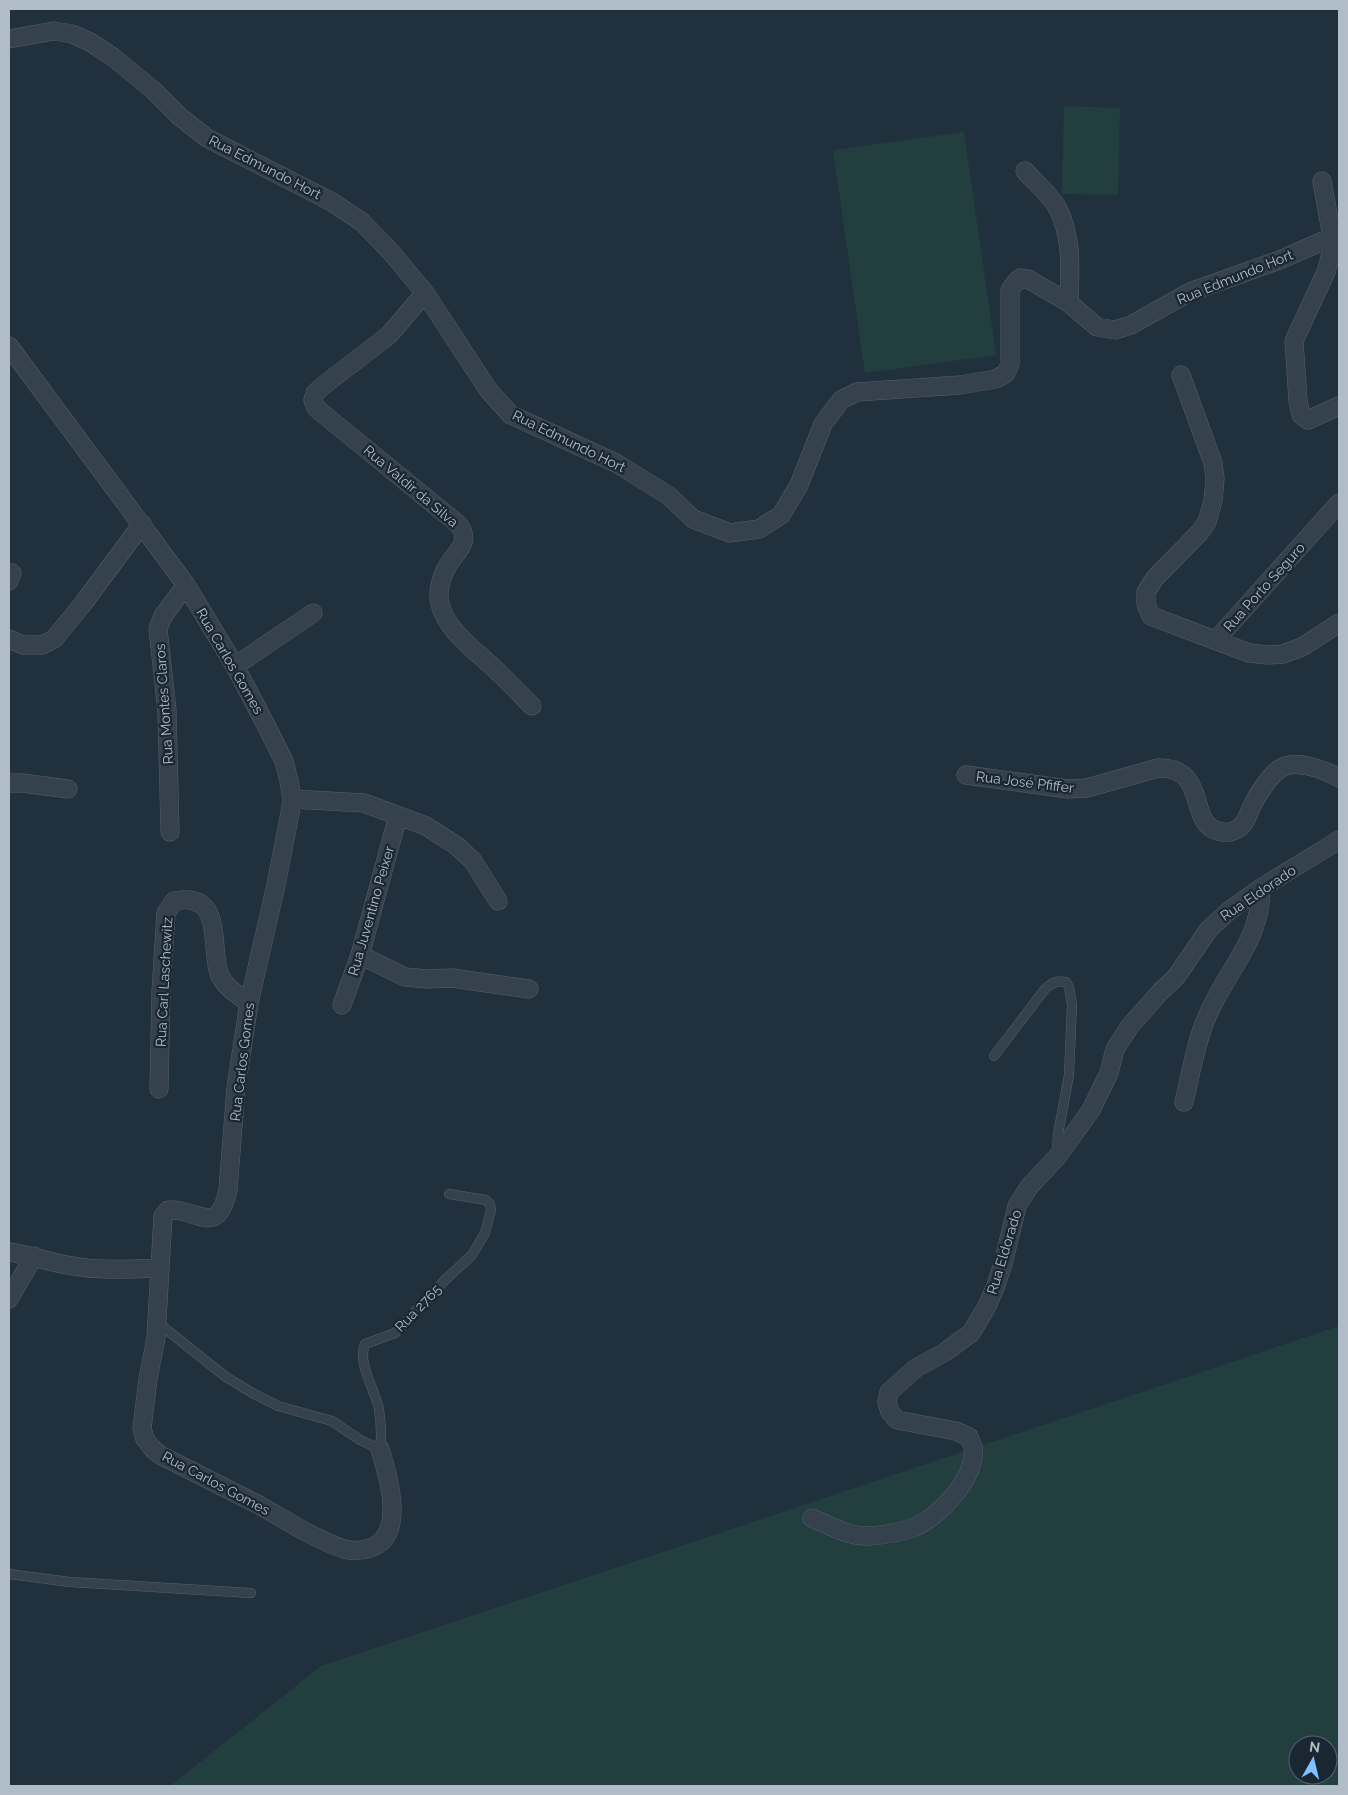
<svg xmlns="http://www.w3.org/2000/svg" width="1348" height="1795" viewBox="0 0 1348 1795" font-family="Raleway,sans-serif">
<rect width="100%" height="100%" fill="#21303d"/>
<path fill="#233e3e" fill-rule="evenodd" d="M1064,106l56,2 -2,87 -56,-1z
M964,132l32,223 -131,18 -32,-223z
M1339,1326v460h-1169l151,-120zM1298,1745h30v30h-30z"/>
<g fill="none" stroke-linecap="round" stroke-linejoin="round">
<g stroke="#53606b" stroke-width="10">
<path id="service" d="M994,1056l51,-67c7,-6 11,-9 21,-7l3,5 3,18 -3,70 -11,59 -1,17
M157,1322l69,55 28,17 24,12 54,15 28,19 20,9c2,-14 1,-26 -1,-40 -4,-19 -22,-46 -14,-65l30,-11 50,-53 27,-25 13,-22 6,-23 -1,-6 -4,-4 -37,-6
M9,1574l61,8 181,11"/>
</g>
<g stroke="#53606b" stroke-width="19">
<path id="minor" d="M9,39l45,-8 18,3 18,8 23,15 40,33 26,26 28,22 125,64 30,20 29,30 34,41 64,98 22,24 105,48 53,33 24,23 37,14 29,-4 22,-14 18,-30 24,-61 18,-24 16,-8 103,-7 36,-6 10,-6 4,-9v-74l5,-7 5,-5 8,1 41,24 28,24 18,3 16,-5 59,-33 92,-33 50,-22
M1025,171c10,11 25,24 32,36 16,30 13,63 12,96
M1322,181l10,56 -1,17 -5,18 -32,69 4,60 3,14 7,5 31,-14
M425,293l-36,42 -65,50 -9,8 -2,7 3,8 142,116c15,18 -3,28 -11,43 -6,10 -10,26 -7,37 6,27 40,50 59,69 11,10 22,22 33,33
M9,346l177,239 49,81 34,65 15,30 5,20 3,18 -2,14 -14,72 -27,118 -13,85 -8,102c-11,49 -29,18 -60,20l-5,6 -7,122 -8,41 -6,49 3,11 7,9 8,7c33,17 66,33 99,50 27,15 55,34 85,44 7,2 18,2 26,-1 37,-12 18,-73 10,-99
M1181,375l32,88 2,16 -2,22 -6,21 -7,10 -45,46 -9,14v12l5,12 98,37 19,2 15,-1 19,-7 37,-24
M9,581l3,-8
M9,639l14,6h19l12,-6 28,-34 60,-81
M1216,640l123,-137
M235,666l78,-53
M966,775l102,14 19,-1 71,-20c51,-1 29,55 60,63 4,1 11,2 15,0 11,-3 14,-14 18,-23 6,-13 18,-32 30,-40 16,-9 44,2 58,10
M9,783h13l46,6
M292,799l72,4 62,23 31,20 16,15 25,40
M170,832l-3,-121 -9,-82 5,-13 23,-31
M360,955l45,22 23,2 24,-1 77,11
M342,1005l18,-50 38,-139
M159,1089l2,-98 5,-78 8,-12c5,-1 10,-2 15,-1 33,3 22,52 30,73 5,14 18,21 30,30
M1184,1102c7,-28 11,-58 23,-85 19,-47 54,-75 54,-129
M9,1252c22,3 43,11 64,14 28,5 58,3 86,2
M9,1299l25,-43
M812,1518c18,8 38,19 58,18 14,-1 32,-4 45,-9 25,-11 62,-50 58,-80 -1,-3 -3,-7 -4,-10l-13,-6 -59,-11 -7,-8 -3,-10 2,-10 27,-24 29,-16 26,-19 15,-25 9,-20 8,-24 14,-58 12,-19 28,-30 34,-47 18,-37 6,-24 15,-23 31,-35 15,-14 33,-48 21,-19 31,-22 78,-48"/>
</g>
<use href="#service" stroke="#35424d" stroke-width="9"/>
<use href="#minor" stroke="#35424d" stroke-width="18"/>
</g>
<g text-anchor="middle" stroke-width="4.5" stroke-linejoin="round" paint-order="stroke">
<g font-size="14" fill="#b0bdc9" stroke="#1a2732">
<text transform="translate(265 167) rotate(27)" y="5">Rua Edmundo Hort</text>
<text transform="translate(1235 277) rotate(-22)" y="5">Rua Edmundo Hort</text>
<text transform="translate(569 441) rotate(26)" y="5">Rua Edmundo Hort</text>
<text transform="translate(411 486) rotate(40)" y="5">Rua Valdir da Silva</text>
<text transform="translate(1264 587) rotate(-48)" y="5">Rua Porto Seguro</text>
<text transform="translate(230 661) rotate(60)" y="5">Rua Carlos Gomes</text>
<text transform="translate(164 704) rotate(-94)" y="5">Rua Montes Claros</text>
<text transform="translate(1025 782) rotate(7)" y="5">Rua José Pfiffer</text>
<text transform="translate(1258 893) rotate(-34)" y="5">Rua Eldorado</text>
<text transform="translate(371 911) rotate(-74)" y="5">Rua Juventino Peixer</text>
<text transform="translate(164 982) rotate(-87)" y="5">Rua Carl Laschewitz</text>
<text transform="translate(242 1062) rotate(-83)" y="5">Rua Carlos Gomes</text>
<text transform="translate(1004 1252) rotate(-73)" y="5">Rua Eldorado</text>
<text transform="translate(418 1308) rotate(-46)" y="5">Rua 2765</text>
<text transform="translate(216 1483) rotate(28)" y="5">Rua Carlos Gomes</text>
</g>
</g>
<rect width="1348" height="1795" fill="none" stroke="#b0bdc9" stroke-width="20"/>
<g transform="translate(1313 1760) rotate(8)"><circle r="24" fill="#1a2732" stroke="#56636e"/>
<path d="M0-4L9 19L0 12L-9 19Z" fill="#7fc1ff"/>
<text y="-8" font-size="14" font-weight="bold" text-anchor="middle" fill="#b0bdc9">N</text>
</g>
</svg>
